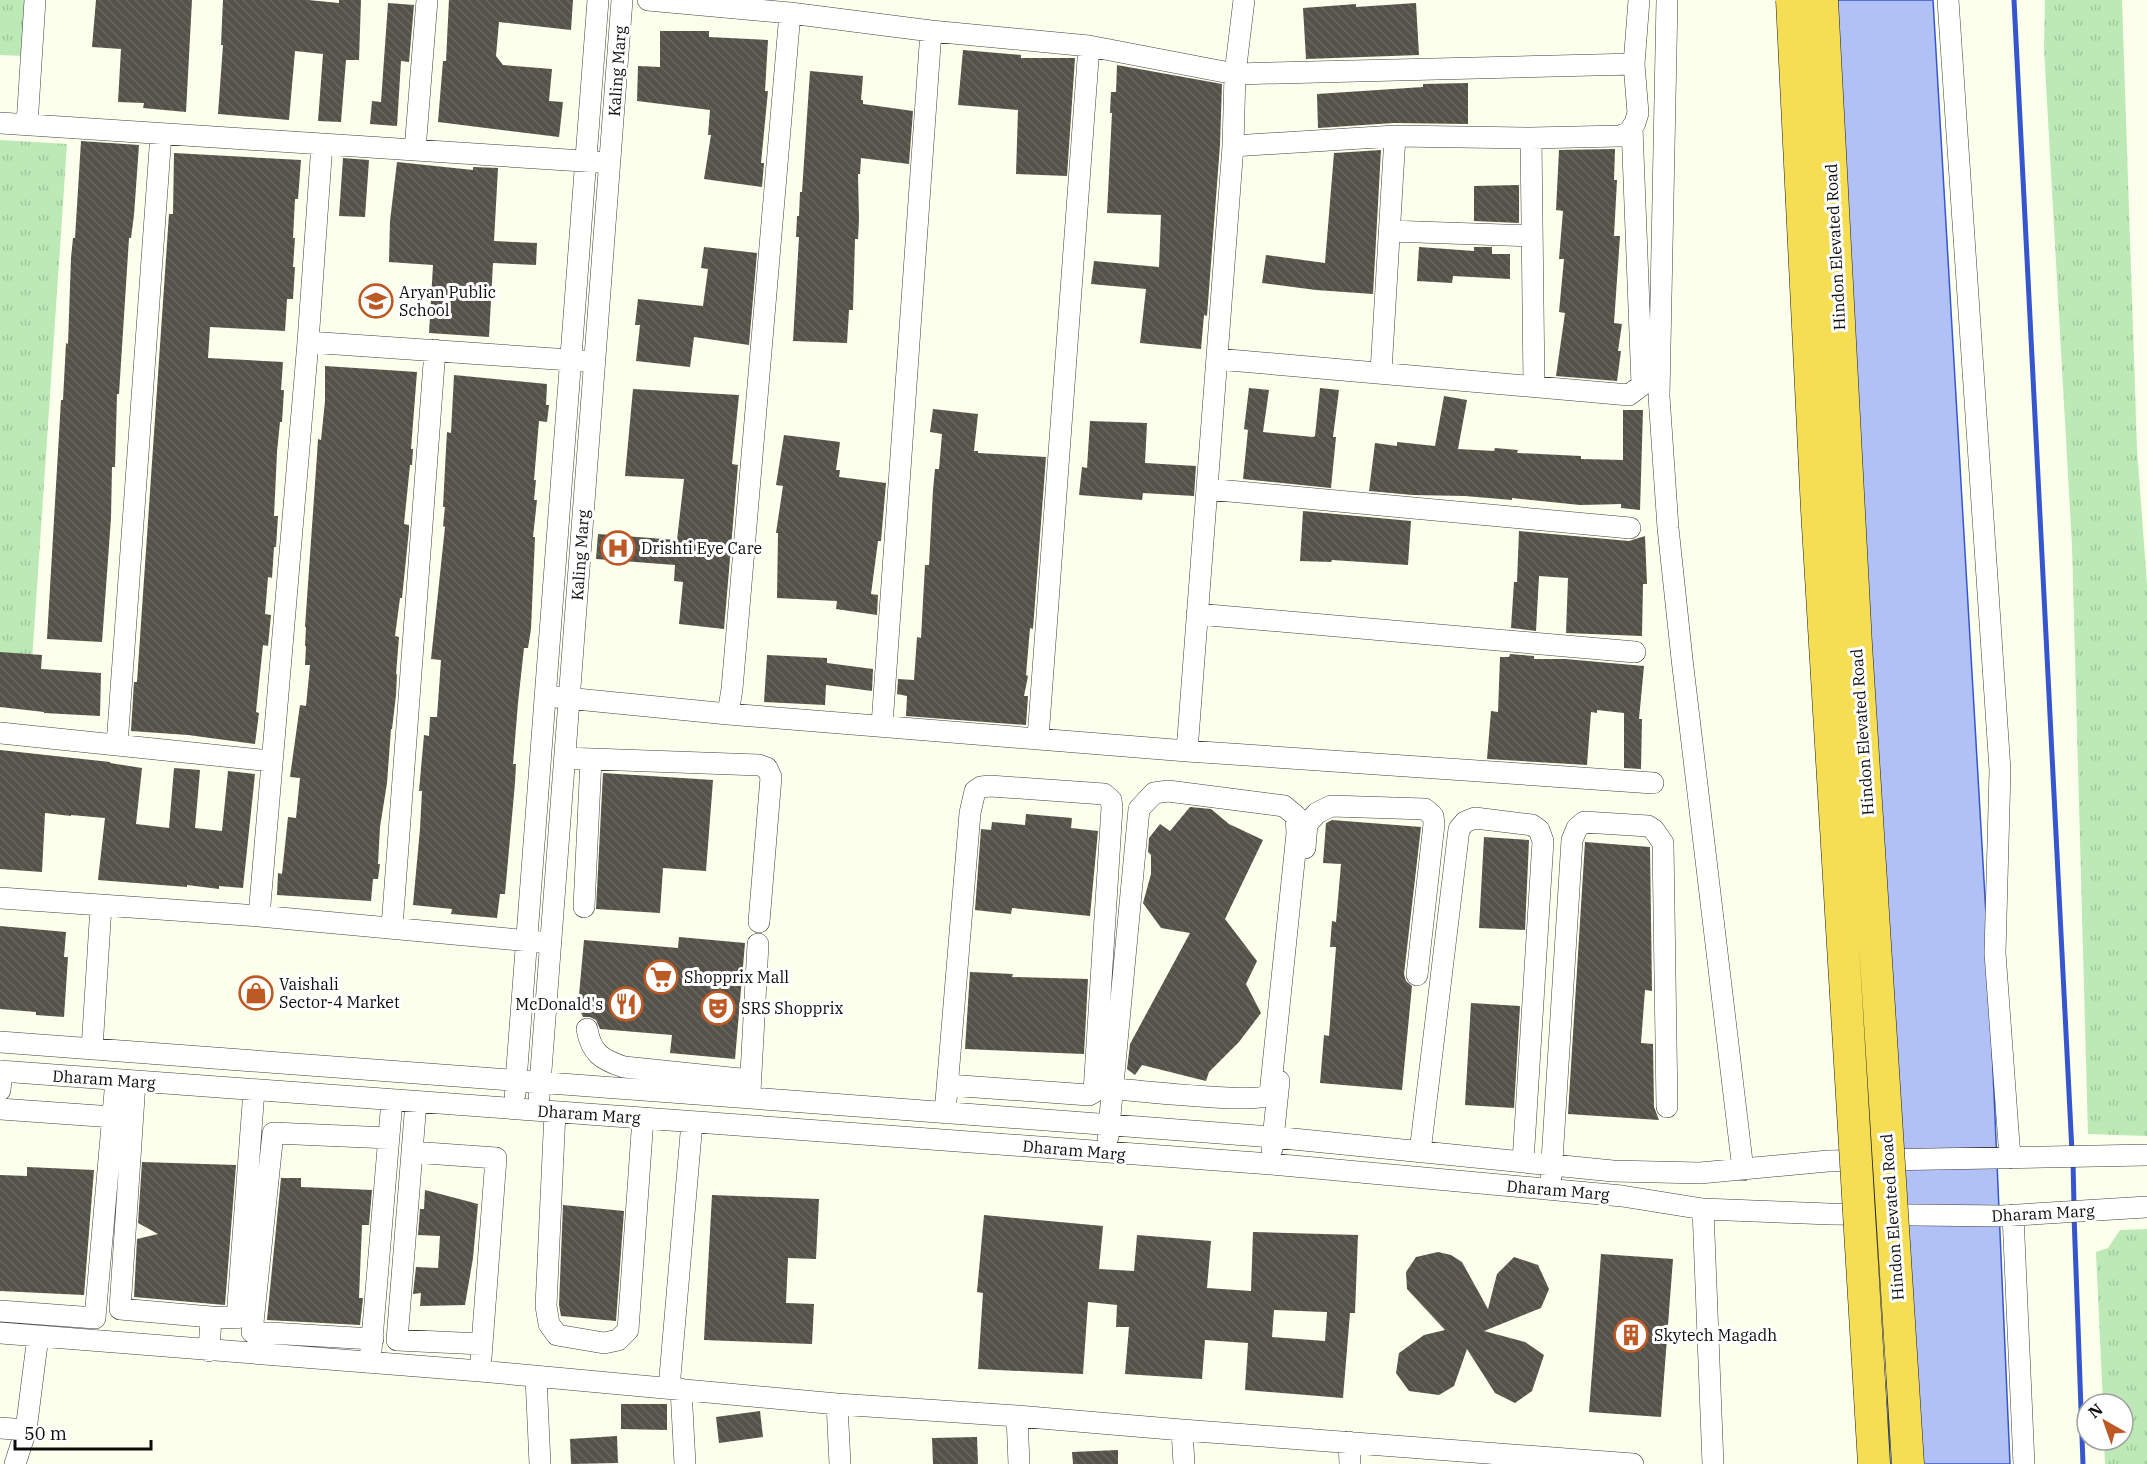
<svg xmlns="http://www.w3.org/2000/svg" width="2147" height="1464" viewBox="0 0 2147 1464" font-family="'IBM Plex Serif',serif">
<defs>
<pattern id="grass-tufts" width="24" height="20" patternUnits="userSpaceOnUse" patternTransform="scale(1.5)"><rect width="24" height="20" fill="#bce9b6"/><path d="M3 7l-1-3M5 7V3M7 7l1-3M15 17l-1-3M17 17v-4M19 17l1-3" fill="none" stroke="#a0c79b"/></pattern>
<pattern id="building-back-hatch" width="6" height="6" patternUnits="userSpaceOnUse" patternTransform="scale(1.5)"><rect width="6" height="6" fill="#555249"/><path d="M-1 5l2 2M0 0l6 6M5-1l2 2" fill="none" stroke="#68665f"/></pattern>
</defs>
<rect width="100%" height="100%" fill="#fbffec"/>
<path fill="url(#grass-tufts)" d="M0,0h28l-3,56 -25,-1z
M2045,0h77l15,449 10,136v551l-59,-2 -16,-588 -28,-498z
M0,140l67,4 -35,517 -32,-4z
M2147,1229v235h-42l-1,-24h19v-36h-20l-7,-152 12,-4 12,-18z"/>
<path fill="#b1c1f6" stroke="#3756ce" stroke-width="1.5" d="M1811,0h122l54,932 23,532h-120l-16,-454z"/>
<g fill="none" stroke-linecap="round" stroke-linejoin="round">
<path stroke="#3756ce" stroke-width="5" d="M2014,0l58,1152
M2073,1161l1,45
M2074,1215l9,249"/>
</g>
<path fill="url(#building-back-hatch)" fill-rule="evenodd" d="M96,0h96l-6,112 -43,-4 1,-5 -26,-1 3,-53 -29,-2z
M223,0h85l31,3v-3h22l-2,60h-13l-5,62 -23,-1 5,-67 -28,-3 -6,69 -71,-6 5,-69h-2z
M449,0h124l-2,30 -72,-8 -3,34 7,9 49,4 -3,32 14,1 -4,35 -121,-15 5,-61h3z
M388,3l26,2 -5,57 -8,-1 -4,65 -27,-2 2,-23 9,1z
M1416,3l3,52 -113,4 -3,-51 53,-4v3z
M660,31h49v6l59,3 -3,51h3l-7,72h3l-2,24 -58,-8 7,-44h-3l2,-25 -73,-9 1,-35 22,1z
M963,50l58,5v3h54l-8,118 -51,-2 2,-64 -60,-5z
M1117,65l105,19 -2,61 -13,171 -3,-1 -3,34 -61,-6 6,-54 -55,-5 3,-23 65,6 2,-52 -54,-2 5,-100h-2l1,-21h5z
M810,71l53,5 -2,24h2v4l50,7 -4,53 -48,-6 -1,16h-2l1,45 -1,20h-3l-2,71h-4l-2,33 -54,-2 6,-104h-3l1,-21h2l1,-24h2z
M1468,83v41l-74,-1 -76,5 -1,-34 106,-7v-3z
M81,141l58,4 -5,70 -3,23h-2l-10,156h-2l-2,73h-3l-1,51 -9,124 -55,-3 14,-239h2l3,-57 2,1 3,-86 2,-20h2z
M1615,149l-1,31h3l-3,56h6l-6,87 8,1 -4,27h3l-4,30 -61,-5 9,-63 -6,-1 5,-53h-5l4,-48 -7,-1 3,-60z
M1381,150l-8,144 -57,-4 -54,-7 4,-28 59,8 9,-110z
M174,153l127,7 -3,39h-3l-2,39h2l-2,29h2l-2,32h-6l-2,32 -75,-4 -2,31 75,4 -2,28h3l-2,32h-2l-3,30 -3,64h4l-2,31h-2l-2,31 -4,-1 -3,37 6,1 -3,31 -5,-1 -7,67 3,1 -4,31 -67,-9 -57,-4 3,-49h3l32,-468h4z
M343,158l26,2 -4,57 -26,-1z
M397,162l76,8v-3l25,1 -4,73 43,2 -1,22 -43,-2 -4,74 -60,-4 4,-68 -44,-3 1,-41z
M1519,185v38l-45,-2v-35z
M704,247l53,6 -8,92 -55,-8 -4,30 -54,-6 4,-36h-5l3,-26 65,7 5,-37 -7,-1z
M1419,247l55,4v-4h18v7h18v25l-57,-3 -1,7 -35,-2z
M325,366l92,6 -6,77h2l-1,16h-2l-6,59 5,1v5l-7,68h-2l-5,38 4,1 -3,37h1l-1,21 -4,34h-1l-4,54 -7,44 -2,37h2l-2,15h-5l-2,22 -94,-6 1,-22 4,1 6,-57 8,1 4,-40 -10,-1 10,-72 6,1 4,-41h-5l1,-19h-1l1,-19h-1l12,-172 1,-16 3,1 4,-39z
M454,375l93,9 -1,21h3l-2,17 -8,-1 -5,59h2l-2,20h3l-4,37h2l-4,92 -3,19h-4l-6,55 -5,61h3l-1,19 -10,111h-5l-3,24 -46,-4 1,-5 -39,-4 7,-76 2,-38h-3l5,-56 5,1 1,-19h7l4,-57 -10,-1 14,-132 -2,-1 2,-19h-2l3,-58 1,-17 4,1z
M1249,388l20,2 -6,42 50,5 2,-1 5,-48 19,2 -6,47h3l-5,51 -88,-9 5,-49 -4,-1z
M633,389l106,6 -7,69 6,1 -14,164 -45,-5 4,-42 -9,-1 1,-16 -79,-6 2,-25 79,6 7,-61 -59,-3z
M1444,396l23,4 -9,49 36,2 1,-3 23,2 -1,3 64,3v3l42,1v-50h20l-3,100 -19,-2v-4l-41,1 -68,-7v2l-47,-4 -52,-1 -44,-4 6,-48 22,3v-4l38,4z
M933,409l45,5 -4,37h4v2l68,4 -13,172 -3,-1 -4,47 2,1 -4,20h4l-2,29 -120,-9 1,-20 -10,-2 1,-15 16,1 3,-43 4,1 4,-73h4l4,-75 2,-21h4l3,-35 -12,-2z
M1090,421l57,2 -2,40 51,3 -2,30 -51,-3 -1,7 -63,-5 3,-28 5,1z
M784,435l56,7 -4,28h4l-1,7 47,6 -5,58h-3l-7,53 7,1 -1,20 -41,-6 1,-8 -60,-3 1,-65h-2l7,-47 -7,-1z
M1303,511l108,10 -3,44 -76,-5 -1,2 -31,-1z
M1519,531l110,10 16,-5 2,48h-4l-1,52 -76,-3 2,-55 -29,-2 -3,55 -25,-3 3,-46h3z
M0,652l42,3 -1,14 60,4 -1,43 -56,-3v-1l-44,-5z
M1510,654l24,2v3h31l79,7 -5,53h3l-1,50 -17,-1v-55l-27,-3v3l-6,-1 -4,53 -100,-6 4,-48 7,1 2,-55h9z
M767,655l60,3v5l46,6 -1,22 -46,-6 -1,20 -61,-3z
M0,750l110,12v1l32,5 -6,56 33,4 5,-60 26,2 -5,58 27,3 6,-60 27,3 -12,114 -24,-2v3l-32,-4v2l-89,-7 7,-62 -34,-3v1l-26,-3 -3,59 -42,-3z
M603,773l110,7 -7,91 -43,-3 -3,45 -64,-4z
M1190,807l21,2 18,15 34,16 -38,79 32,42 -11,23 15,29 -22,29 -30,30 -3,9 -64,-16 -7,10 -8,-6 3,-25 60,-111 -29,-5 -18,-25 8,-29v-19l-3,-3 1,-14 11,-14 10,7z
M1026,814l46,4 -1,10 27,3 -8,85 -78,-8 -1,6 -36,-4 6,-81 10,1 1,-8 33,3z
M1332,820l89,7 -17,147 2,7 6,5 -10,104 -82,-7 4,-48 5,1 7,-89h-6l2,-26 4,1 5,-58 -18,-1 3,-40z
M1484,837l45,3 -4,90 -46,-2z
M1585,842l65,5 2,144 -7,-1 -4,53 12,1 1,63 5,13 -91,-6z
M0,926l66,6 -2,25h4l-4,60 -28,-2v-3l-36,-3z
M679,937l66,6 -10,116 -65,-6 2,-18 -72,-6 -4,-9 -6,-3h-7l-5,-11 6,-66 94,8z
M970,972l43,2 -1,3 76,2 -4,75 -119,-5z
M1471,1003l49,3 -6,102 -49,-3z
M142,1162l94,3 -11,140 -91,-8 3,-58 21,-5 -20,-11z
M27,1167l67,3 -10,125 -84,-4v-116l27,1z
M281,1178h20v9l71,3 -3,35h-7l-3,73h4l-3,27 -93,-5z
M425,1190l53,14 -5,54 -8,47 -45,1 1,-13 -8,1 3,-27 22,1 2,-32 -22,-1 2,-26h4z
M712,1195l107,4 -3,60 -28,-1 -2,45 28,1 -2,40 -108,-4z
M563,1205l61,6 -8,110 -55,-5 -2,-11z
M984,1215l119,11 -4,43 35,2 3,-36 74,6 -4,47 44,3 2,-59 105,3 -3,78h-5l-7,85 -98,-8 3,-47 -43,-3 -3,39 -77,-5 4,-47h-13l1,-22 -29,-3 -5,72 -105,-5 5,-76 -6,-1zM1274,1310l53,2 -2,29 -53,-4z
M1438,1252l13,3 11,7 26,47 9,-35 17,-17 24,8 11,24 -8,19 -57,23 41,11 19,13 -12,36 -17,12 -20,-10 -28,-44 -13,37 -15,9 -30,-4 -13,-18 3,-20 25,-18 21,-5 -38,-41 -1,-17 10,-15z
M1601,1254l72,5 -12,158 -72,-5z
M621,1404h46v26l-46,-1z
M760,1411l3,26 -44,6 -3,-26z
M617,1436l1,27 -47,1 -1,-25z
M977,1437l1,27h-45l-1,-26z
M1118,1450v14h-45l-1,-12z"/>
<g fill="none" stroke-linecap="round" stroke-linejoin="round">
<g stroke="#3f3f3f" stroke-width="22">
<path id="minor" d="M648,0l142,13 141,18 158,15 146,28 399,-10
M1667,0l-8,396 9,132 14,131 61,511
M1948,0l52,770 -5,183 15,205
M0,123l598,39
M27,125l8,-125
M1531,138l3,247
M1233,146l162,-10 136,2 89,-2 9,-4 6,-9 3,-10 -4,-49 5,-64
M415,150l12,-150
M1389,231l143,5
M308,342l277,19
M1217,359l412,36 13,-10 -10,-258
M1381,372l14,-236
M1207,489l423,39
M1197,614l438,38
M556,697l172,17 459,37 466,32
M728,714l4,-25 58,-676
M882,725l49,-694
M0,733l271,28
M1038,738l51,-692
M117,745l44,-611
M1187,751l46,-605 2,-72 9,-74
M565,758l194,7 8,3 4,9 -12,145
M1305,848l2,-24 10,-11 14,-7 94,3 8,7 1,8 -17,151
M0,898l259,18 282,26
M584,907l7,-148
M259,916l49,-574 14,-198
M392,927l43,-577
M587,1029c4,24 15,31 37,38l126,13
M0,1042l1273,95 340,34 87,2 128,-12 319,-6
M92,1049l9,-143
M0,1071l1271,93 351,32 81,13 127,5 171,2 146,-9
M135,1082l-15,227 91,8
M0,1090l2,-19
M750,1092l8,-148
M515,1094l83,-1094
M539,1097l83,-1097
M416,1102l-19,238 84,4
M0,1109l113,8
M555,1112l-9,194 3,18 8,11 47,8 14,-3 10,-10 15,-212
M945,1113l25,-300 5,-22 6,-4 9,-1 114,8 7,6 1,7 -18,285 -5,3 -141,-10
M1108,1137l31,-328 15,-16 14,-2 116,15 12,10 1,17 -27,261c-13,11 -133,-4 -157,-5
M1272,1149l7,-68
M412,1152l84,6 -15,200
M1420,1152l39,-323 6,-7 10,-4 57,7 7,5 4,11 -20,321
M1551,1177l21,-337 5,-12 7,-6 64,4 6,4 9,13 4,264
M1703,1209l10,255
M2013,1215l11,249
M0,1311l95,7 21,-238
M0,1333l480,38 357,33 180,12 165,14 451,34
M373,1339l-121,-7 21,-199 116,5
M209,1351l2,-34 26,1 17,-228
M371,1351l21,-251
M536,1377l4,87
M669,1388l23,-266
M681,1389l4,75
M837,1404l3,60
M1017,1416l2,48
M0,1428l26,2
M1182,1430l2,34
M1349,1442l1,22
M15,1464l11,-34 12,-94"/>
</g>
<use href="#minor" stroke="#fff" stroke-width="21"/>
<g stroke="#1d1d1d" stroke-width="33" stroke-linecap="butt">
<path id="highway-bridge" d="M1792,0l25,510 57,954
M1822,0l34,645 52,819"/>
</g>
<use href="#highway-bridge" stroke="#f5dd54" stroke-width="32"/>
</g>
<defs>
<g id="school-ring" transform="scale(1.725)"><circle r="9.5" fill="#fff" stroke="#bd5924" stroke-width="1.5"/><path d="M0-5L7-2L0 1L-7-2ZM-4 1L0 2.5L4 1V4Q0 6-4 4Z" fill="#bd5924"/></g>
<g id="hospital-ring" transform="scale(1.725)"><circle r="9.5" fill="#fff" stroke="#bd5924" stroke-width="1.5"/><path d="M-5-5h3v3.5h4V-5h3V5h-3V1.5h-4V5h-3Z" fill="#bd5924"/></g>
<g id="supermarket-ring" transform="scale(1.725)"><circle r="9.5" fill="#fff" stroke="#bd5924" stroke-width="1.5"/><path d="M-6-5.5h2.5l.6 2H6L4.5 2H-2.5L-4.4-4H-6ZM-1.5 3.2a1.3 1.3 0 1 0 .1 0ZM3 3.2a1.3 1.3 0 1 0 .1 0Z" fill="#bd5924"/></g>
<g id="shop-ring" transform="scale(1.725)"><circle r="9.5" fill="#fff" stroke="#bd5924" stroke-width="1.5"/><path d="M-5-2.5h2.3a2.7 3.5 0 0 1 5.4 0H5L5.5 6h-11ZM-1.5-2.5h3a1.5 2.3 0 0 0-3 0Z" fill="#bd5924"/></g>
<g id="restaurant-ring" transform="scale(1.725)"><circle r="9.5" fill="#fff" stroke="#bd5924" stroke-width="1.5"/><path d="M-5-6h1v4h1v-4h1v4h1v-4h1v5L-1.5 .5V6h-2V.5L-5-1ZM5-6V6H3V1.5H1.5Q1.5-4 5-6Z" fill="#bd5924"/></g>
<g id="theatre-ring" transform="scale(1.725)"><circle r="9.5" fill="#fff" stroke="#bd5924" stroke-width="1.5"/><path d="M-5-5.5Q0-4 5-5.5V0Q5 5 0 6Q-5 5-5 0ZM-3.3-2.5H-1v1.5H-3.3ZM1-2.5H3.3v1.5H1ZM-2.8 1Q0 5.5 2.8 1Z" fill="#bd5924"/></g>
<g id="building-ring" transform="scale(1.725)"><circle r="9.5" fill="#fff" stroke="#bd5924" stroke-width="1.5"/><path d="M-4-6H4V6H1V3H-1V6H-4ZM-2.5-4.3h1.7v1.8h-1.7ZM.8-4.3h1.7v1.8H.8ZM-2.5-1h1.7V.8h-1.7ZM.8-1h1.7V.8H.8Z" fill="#bd5924"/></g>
</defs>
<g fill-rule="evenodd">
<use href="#school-ring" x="376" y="301"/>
<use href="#hospital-ring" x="618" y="548"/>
<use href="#supermarket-ring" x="661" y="977"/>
<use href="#shop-ring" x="256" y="993"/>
<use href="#restaurant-ring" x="626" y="1004"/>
<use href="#theatre-ring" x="718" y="1008"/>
<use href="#building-ring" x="1631" y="1335"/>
</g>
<g text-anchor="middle" stroke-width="6" stroke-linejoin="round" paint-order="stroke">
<g font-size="16" fill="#0c0c0c" stroke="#fff">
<text transform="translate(617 71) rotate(-86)" y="6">Kaling Marg</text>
<text transform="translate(1835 247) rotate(-93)" y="6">Hindon Elevated Road</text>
<text transform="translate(580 555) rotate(-86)" y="6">Kaling Marg</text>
<text transform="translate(1862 732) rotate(-94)" y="6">Hindon Elevated Road</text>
<text transform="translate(104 1079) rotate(4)" y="6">Dharam Marg</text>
<text transform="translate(589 1114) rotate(4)" y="6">Dharam Marg</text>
<text transform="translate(1074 1150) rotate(5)" y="6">Dharam Marg</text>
<text transform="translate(1558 1190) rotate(5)" y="6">Dharam Marg</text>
<text transform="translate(2043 1213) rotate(-3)" y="6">Dharam Marg</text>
<text transform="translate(1892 1217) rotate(-94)" y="6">Hindon Elevated Road</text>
</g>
<g font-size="16" fill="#0c0c0c" stroke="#fff" text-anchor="start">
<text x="399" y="298">Aryan Public<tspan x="399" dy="18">School</tspan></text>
<text x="641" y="554">Drishti Eye Care</text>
<text x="684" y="983">Shopprix Mall</text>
<text x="279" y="990">Vaishali<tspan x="279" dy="18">Sector-4 Market</tspan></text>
<text x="603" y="1010" text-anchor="end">McDonald's</text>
<text x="741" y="1014">SRS Shopprix</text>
<text x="1654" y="1341">Skytech Magadh</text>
</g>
</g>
<g transform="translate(2105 1422) rotate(320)"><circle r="28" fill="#ffffff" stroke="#9e9e9e" stroke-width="1.5"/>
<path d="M0-4.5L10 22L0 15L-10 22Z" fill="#bd5924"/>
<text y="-9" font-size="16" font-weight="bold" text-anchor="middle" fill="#0c0c0c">N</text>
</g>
<path d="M15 1440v9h136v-9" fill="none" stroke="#0c0c0c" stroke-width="3"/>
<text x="24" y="1440" font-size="18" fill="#0c0c0c" stroke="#ffffff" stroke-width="4.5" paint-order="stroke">50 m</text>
</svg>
